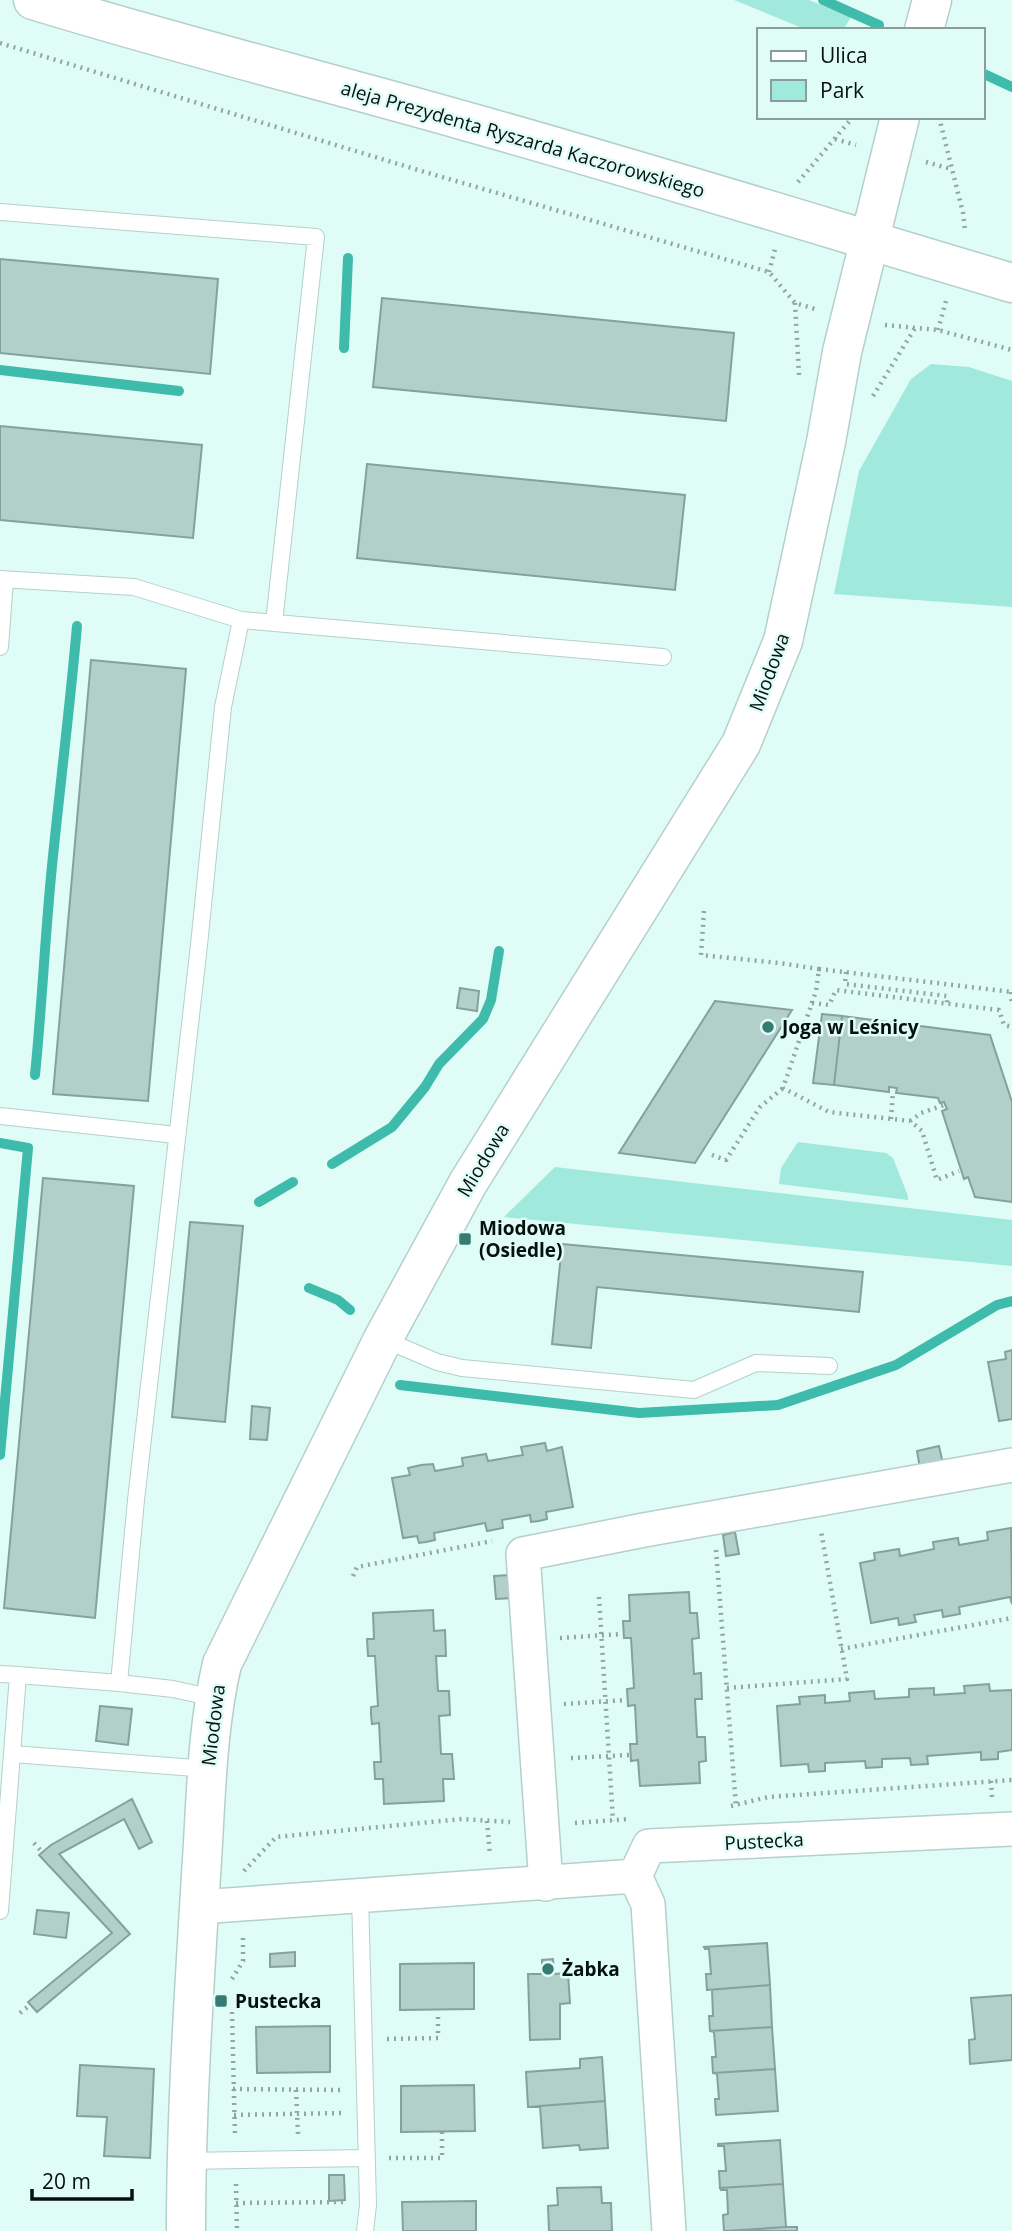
<svg xmlns="http://www.w3.org/2000/svg" width="1012" height="2231" viewBox="0 0 1012 2231" font-family="'Open Sans',sans-serif">
<rect width="100%" height="100%" fill="#dffcf7"/>
<path fill="#a0e9dc" d="M734,0h75l42,17 -8,13h-36z
M931,364l38,3 43,14v226l-178,-13 25,-123 52,-92z
M798,1142l88,11 7,5 15,38v4l-129,-16 2,-16z
M555,1167l457,53v46l-508,-49z"/>
<g fill="none" stroke-linecap="round" stroke-linejoin="round">
<path stroke="#3ebbab" stroke-width="10" d="M823,0l56,25
M982,73l30,14
M344,348l4,-90
M0,370l179,21
M35,1075c7,-70 10,-139 17,-209 8,-80 18,-160 25,-240
M0,1143l28,5 -28,307
M332,1164l60,-37 33,-40 14,-23 44,-45 8,-19 8,-49
M259,1202l34,-20
M309,1288l29,12 12,10
M400,1385l239,28 139,-8 118,-40 101,-60 15,-4"/>
</g>
<path fill="#b2cfc9" stroke="#86a19c" stroke-width="2" d="M0,259l218,20 -8,95 -210,-21z
M382,298l352,35 -8,88 -353,-34z
M0,426l202,19 -9,93 -193,-18z
M367,464l318,31 -10,95 -318,-32z
M91,660l95,9 -38,432 -95,-7z
M460,988l19,3 -2,20 -20,-3z
M715,1001l77,9 -97,153 -76,-10z
M822,1014l20,2 -8,69 -21,-2z
M842,1016l148,19 22,67v100l-37,-5 -7,-20 -4,2 -22,-68 5,-2 -3,-7 -4,1 -2,-5 -42,-5 1,-5 -8,-1v5l-55,-7z
M43,1178l91,8 -39,432 -91,-10z
M190,1222l53,4 -18,196 -53,-5z
M562,1244l301,28 -4,40 -262,-25 -6,61 -39,-4z
M1012,1350v69l-13,2 -11,-59 18,-3 -1,-7z
M252,1406l18,2 -3,32 -17,-1z
M545,1443l2,8 15,-4 11,60 -27,5 1,7 -8,2 -8,1 -1,-7 -28,5 1,8 -16,3 -2,-8 -51,10 1,7 -9,2 -7,1 -2,-7 -14,2 -11,-60 18,-3 -2,-7 13,-3 12,-1 2,7 28,-5 -1,-8 24,-4 2,7 35,-6 -2,-8z
M939,1446l4,18 -23,4 -3,-17z
M1011,1528l1,76 -2,-7 -51,10 1,7 -17,3 -1,-7 -28,5 2,7 -17,3 -1,-7 -27,5 -11,-60 15,-3 -1,-7 25,-4 1,7 34,-7 -1,-7 25,-4 1,7 29,-5 -1,-8z
M735,1532l4,22 -13,2 -3,-21z
M512,1575l2,23 -18,1 -2,-23z
M689,1592l1,21h7l2,25 -7,1 2,35 7,-1 1,26h-7l2,38h8l1,24 -7,1 1,21 -60,3 -2,-26 -7,1 -1,-17h7l-2,-39 -7,1 -1,-17 7,-1 -3,-50h-7l-1,-17h7l-1,-26z
M433,1610l1,21 11,-1 1,26h-10l2,35h11l1,24 -11,1 2,38h11l2,25h-11l1,22 -60,3 -1,-25h-8l-1,-17h7l-2,-39 -7,1 -1,-9v-8l7,-1 -3,-50h-7l-1,-17h7l-1,-26z
M989,1684l1,7 22,-1v60l-14,2v7l-17,1v-8l-54,4 1,8 -17,1 -1,-7 -28,1v8l-16,1 -1,-7 -40,2v8l-16,1 -1,-8 -27,2 -4,-60 23,-2 -1,-7 26,-2v8l25,-2 -1,-8 25,-2 1,8 34,-2v-8l25,-1v7l31,-2 -1,-7z
M100,1706l32,3 -4,36 -32,-4z
M132,1799l20,43 -13,7 -15,-30 -65,35 71,80 -93,78 -9,-10 84,-69 -73,-78 12,-10z
M37,1910l32,3 -3,25 -32,-4z
M767,1943l3,42 -63,5 -1,-16h5l-2,-25h-4l-1,-2z
M295,1952v14l-25,1v-13z
M553,1959l1,15 14,-1 2,30 -10,1v35l-30,1 -2,-66h14v-14z
M474,1963v46l-74,1v-46z
M770,1985l2,42 -62,4 -1,-15h4l-1,-26h-5z
M1012,1995v65l-42,4 -1,-24 6,-1 -4,-41z
M330,2026v46l-73,1 -1,-46z
M772,2027l3,42 -62,4 -1,-16h4l-2,-25 -4,-1z
M602,2057l3,44 -77,6 -2,-35 54,-4v-9z
M80,2065l74,4 -4,89 -46,-2 3,-39 -30,-1z
M775,2069l3,42 -62,4 -1,-16h4l-2,-25 -4,-1z
M474,2085l1,46 -74,1v-46z
M605,2101l3,47 -28,2 -1,-5 -36,3 -3,-42z
M780,2140l3,44 -63,4 -1,-17h7l-2,-25h-6v-2z
M329,2175h15l1,25 -16,1z
M783,2184l3,43 -62,4 -1,-16 5,-1 -1,-24h-6l-1,-2z
M601,2187l1,16h9l1,28h-63l-1,-25 10,-1 -1,-17z
M476,2201v30h-73l-1,-29z
M786,2227h11v4h-65z"/>
<g fill="none" stroke-linecap="round" stroke-linejoin="round">
<g stroke="#b4d0cb" stroke-width="18">
<path id="service" d="M0,212l316,25 -42,386
M0,579l134,8 107,33 422,37
M0,647l5,-67
M0,1116l176,19
M383,1339l54,23 25,6 232,22 62,-27 73,3
M0,1674l18,1 -18,236
M18,1675l101,8 17,-183 63,-555 24,-238 18,-87
M119,1683l54,6 41,9
M13,1754l195,15
M360,1896l8,309 -3,26
M186,2161l181,-3"/>
</g>
<g stroke="#b4d0cb" stroke-width="36">
<path id="minor" d="M635,1876l13,28 21,327
M546,1884l-23,-330 121,-24 368,-65
M199,1907l436,-31 14,-30 363,-17"/>
</g>
<g stroke="#b4d0cb" stroke-width="41">
<path id="tertiary" d="M924,30l8,-30
M186,2231c0,-119 8,-238 15,-356 5,-70 5,-143 21,-211l161,-325 85,-156 273,-439 42,-103 43,-199 16,-90 58,-235"/>
</g>
<g stroke="#b4d0cb" stroke-width="41">
<path id="primary" d="M33,0c143,44 288,80 432,121 183,51 365,108 547,162"/>
</g>
<path stroke="#90a6a2" stroke-width="4.5" stroke-dasharray="2 5" stroke-linecap="butt" d="M0,43l418,127 351,102 26,31 20,6
M939,117l24,96 2,18
M835,139l21,6
M926,162l25,7
M798,182l55,-65
M769,272l6,-23
M795,303l4,72
M885,325l53,5 74,20
M938,330l8,-29
M873,396l42,-68
M704,911l-3,44 78,8 40,6 -3,22 -33,97 46,24 81,9 12,10 15,49 22,-9
M819,969l193,23
M846,972l-1,12 102,12v8
M1011,992l1,14
M812,1003l17,2 7,-15 163,20 5,15 8,2
M891,1119l2,-28
M910,1121l11,-8 23,-8
M712,1155l14,5 34,-53 23,-19
M716,1550l20,257
M353,1576l4,-9 135,-26
M599,1597l14,224
M560,1638l62,-4
M841,1649l171,-31
M727,1688l120,-9 -26,-148
M564,1704l62,-4
M571,1758l58,-3
M991,1781l1,17
M731,1806l37,-9 244,-17
M487,1821l3,34
M575,1823l54,-4
M34,1843l8,9
M244,1871l32,-34 186,-18 48,3
M232,1979l11,-18v-26
M232,2012l3,125
M20,2013l10,-8
M387,2039l51,-1v-25
M233,2089l110,1
M296,2090l2,44
M234,2115l108,-2
M389,2158h53v-27
M236,2184l1,47
M236,2203l108,-1"/>
<use href="#service" stroke="#fff" stroke-width="16"/>
<use href="#minor" stroke="#fff" stroke-width="33"/>
<use href="#tertiary" stroke="#fff" stroke-width="38"/>
<use href="#primary" stroke="#fff" stroke-width="38"/>
</g>
<g fill="#377c72" stroke="#dffcf7" stroke-width="2.5">
<circle cx="768" cy="1027" r="7"/>
<rect x="458" y="1232" width="14" height="14" rx="3.5"/>
<circle cx="548" cy="1969" r="7"/>
<rect x="214" y="1994" width="14" height="14" rx="3.5"/>
</g>
<g text-anchor="middle" stroke-width="5" stroke-linejoin="round" paint-order="stroke">
<g font-size="19" fill="#06100e" stroke="#dffcf7">
<text transform="translate(523 139) rotate(16)" y="7">aleja Prezydenta Ryszarda Kaczorowskiego</text>
<text transform="translate(769 672) rotate(-70)" y="7">Miodowa</text>
<text transform="translate(483 1160) rotate(-59)" y="7">Miodowa</text>
<text transform="translate(213 1725) rotate(-83)" y="7">Miodowa</text>
<text transform="translate(764 1841) rotate(-3)" y="7">Pustecka</text>
</g>
<g font-size="19" font-weight="bold" fill="#06100e" stroke="#dffcf7" text-anchor="start">
<text x="782" y="1034">Joga w Leśnicy</text>
<text x="479" y="1235">Miodowa<tspan x="479" dy="22">(Osiedle)</tspan></text>
<text x="562" y="1976">Żabka</text>
<text x="235" y="2008">Pustecka</text>
</g>
</g>
<rect x="757" y="28" width="228" height="91" fill="#dffcf7" stroke="#889e9a" stroke-width="2"/>
<rect x="771" y="51" width="35" height="10" fill="#ffffff" stroke="#889e9a" stroke-width="2"/>
<text x="820" y="63" font-size="21" fill="#06100e">Ulica</text>
<rect x="771" y="80" width="35" height="21" fill="#a0e9dc" stroke="#889e9a" stroke-width="2"/>
<text x="820" y="98" font-size="21" fill="#06100e">Park</text>
<path d="M32 2189v10h100v-10" fill="none" stroke="#06100e" stroke-width="3.5"/>
<text x="42" y="2189" font-size="21" fill="#06100e" stroke="#dffcf7" stroke-width="5" paint-order="stroke">20 m</text>
</svg>
